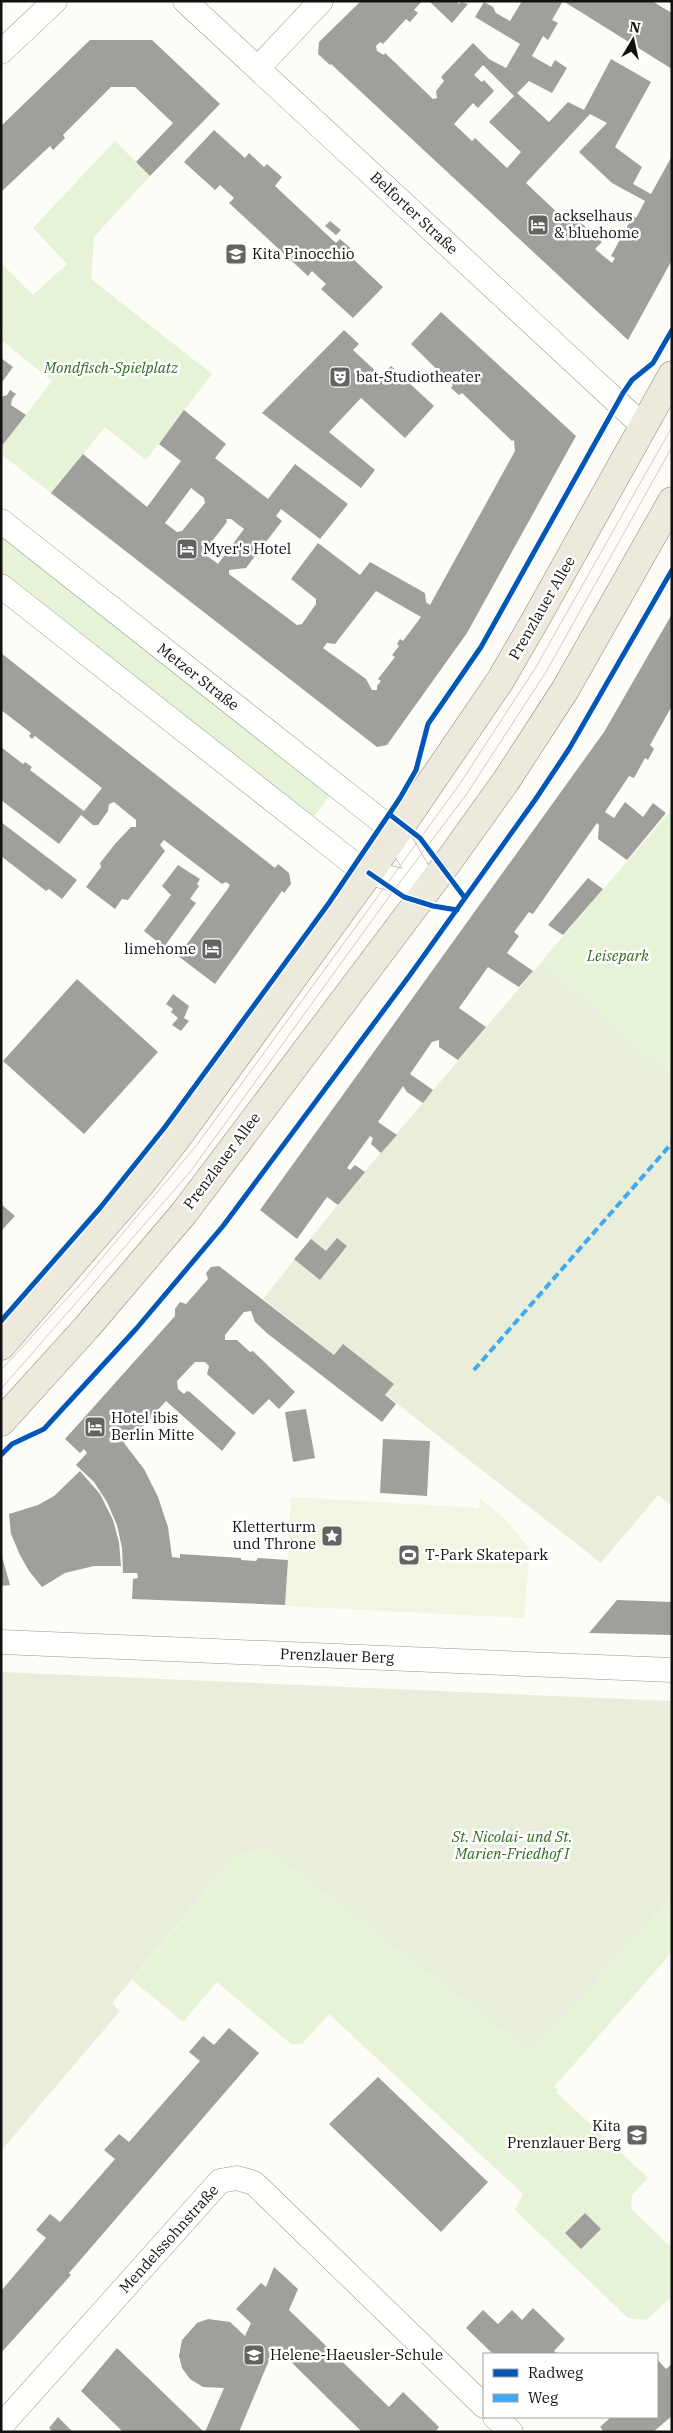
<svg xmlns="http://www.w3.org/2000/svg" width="673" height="2433" viewBox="0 0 673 2433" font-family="'IBM Plex Serif',serif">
<rect width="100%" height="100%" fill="#fdfcf7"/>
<path fill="#e7f3d7" d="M115,141l35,35 -56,61 -3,42 121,95 -66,86 -41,-33 -54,66 -50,-39v-7l51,-66 -51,-41 3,-7 -3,-3v-67l32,32 34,-31 -34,-36z
M1,536l331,257 -18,23 -313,-242z
M672,809v268l-130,-116z
M267,1850l265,203 140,-157v56l-118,135 4,3 -2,2 92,86 -16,17 -1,14 41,39v49l-26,23 -18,-2 -113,-108 8,-16 -194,-180 -27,30h-11l-74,-62 -34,40 -51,-42 105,-126z"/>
<path fill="#e9eedb" d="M542,961l130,116v429l-14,-11 -57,68 -338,-264 88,-111z
M1,1672l671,29v195l-140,157 -265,-203 -30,4 -125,149 8,8 -119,140z"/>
<path fill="#f0f6e1" d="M291,1497l188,11 1,-10 25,21 25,30 -6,69 -239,-12z"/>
<path fill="#a19f9c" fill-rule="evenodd" d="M361,1h61l-8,9 4,3 -8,9 -4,-3 -23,25 -3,-2 -4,4 1,5 7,4 1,-2 48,46 4,-1 -1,-7 8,-10 -3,-4 32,-34 16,16 17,9 14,-24 -45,-27 9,-15 9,5 3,6 14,8 12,-20h41l-11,19 6,3 -10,17 -5,-4 -11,20 19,11 4,-7 12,8 -15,25 -23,-12 -12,12 32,29 19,-20 16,8 27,-51 40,23 -36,65 27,20 -9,17 18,10 21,-38v104l-44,80 -297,-276 -1,1 -12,-11 1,-12zM483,65l31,31 -25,26 32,30 -14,16 -32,-30 -3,3 -18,-17 19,-21 5,5 16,-17 -10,-11 -2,2 -8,-7zM590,114l17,9 -28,29 33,31 33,18 -9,17 -3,-2 -22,40 4,2 -3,5 -17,-14 7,-7 -25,-23 -2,1 -8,-10 -2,1 -3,6 -36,-34z
M429,1h27l3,3 2,-2 7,2 -16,19z
M563,1h89l20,12v56z
M90,40h62l68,64 -70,72 -14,-14 37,-39 -38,-36h-24l-48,48 2,3 -12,12 -3,-4 -49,46v-66z
M214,130l31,28 4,-5 15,14 3,-3 15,13 -7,9 61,57 4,-4 16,14 -4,5 31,29 -30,31 -32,-29 5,-5 -14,-13 -4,5 -79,-73 5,-5 -14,-13 -5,5 -31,-28z
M330,221l11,9 -5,5 -11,-9z
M441,312l135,124 -109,197 -80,112 -10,2 -326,-254 32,-39 64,53 34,-46 -22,-17 25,-34 42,34 -11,14 53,41 27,-35 53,40 -28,35 -39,-30 -5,7 6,5 -36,47 -17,2v4l68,51 5,-1 14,-20v-5l-25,-20 27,-36 42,32 10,-13 55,31 1,9 4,3 85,-154 -1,-11 -2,1 -50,-48 -3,2 -8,-7 2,-3 -42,-41zM191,488l13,10 1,5 -23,28 -5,1 -12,-9zM226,519h5l13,10 -26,35 -12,-9v-6l21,-27zM376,591l45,26 -18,24 -3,-2 -3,5 2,2 -7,9 3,2 -17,22 3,2 -4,5v4h-5l-6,-11 -43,-31 4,-5 8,1z
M344,330l15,14 -6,6 28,26 10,-10 43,40 -29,32 -44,-40 -32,34 46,38 -14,18 -99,-75z
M1,358l12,9 -10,14 -2,-1z
M10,390l6,4 -4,5 -1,6 15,10 -25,32v-50l6,-2z
M672,614v92l-22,39 4,4 -6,11 -3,-2 -11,20 -5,-2 -24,36 9,6 11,-16 18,15 10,-14 13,10 -39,47 -29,-21 1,-14 -2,-2 -64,91 -4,-2 -15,20 5,4 -12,17 26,18 -14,16 -31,-20 -29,41 27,19 -28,33 -19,-13v-7l-7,2 -22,32 23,16 -10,13 -16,-11 -4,-6 -25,36 19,13 -16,18 -10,-9 2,-6 -3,-2 -23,32 3,2 5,-5 10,7 -27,33 -11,-8 -30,42 -37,-29 344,-478z
M1,653l274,215 3,-4 11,9 2,11 -7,9 -2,-2 -67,93 -37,-28 49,-66 3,-5 -4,-3 -4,2 -58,-44 -4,5 5,6 -37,49 -6,-1 -7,10 -29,-22 15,-20 -1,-4 15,-19 16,-17h5v-7l-22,-18 -5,2 -1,7 -10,14h-5l-12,-10 -22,29 -58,-44v-53l22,17 2,-2 7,5 -2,3 54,41 18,-23 -67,-52 -3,3 -3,-3 2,-3 -30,-23z
M1,822l76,58 -15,19 -13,-10 -3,2 -45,-35z
M178,865l22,14 -3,5 2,2 -9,13 6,4 -32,44 -20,-16 27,-36 -9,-9z
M588,878l15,11 -40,46 -15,-10z
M77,979l81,73 -74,82 -81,-73z
M173,994l16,12 -5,12 5,3 -8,10 -9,-6 6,-7 -7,-6 2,-3 -7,-5z
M1,1204l14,12 -14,15z
M337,1238l10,8 -27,34 -26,-21 17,-20 15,12z
M219,1266l115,89 9,-11 51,40 -9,11 11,9 -14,18 -114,-88 -13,-12 -4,-11 -7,1 -19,23v5h12l13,12 3,-1 42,41 -16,17 -10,-10 -16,16 -46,-41 2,-8 -4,-4h-10l-18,19 1,8 6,5 3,-3 3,1 46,41 -14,18 -56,-50 -34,37 -1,-2 -7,7 20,26 14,28 10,30 4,30 8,1v-4l61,4v2l15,1 2,-3 30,2 -3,45 -153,-6 1,-20 5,-1 -1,-5h-14l-1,-25 -5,-23 -10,-23 -13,-20 -18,-17 11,-12 -3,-4 -4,4 -15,-14 110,-123v-7l5,-7 6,2 22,-25 -2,-6 5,-6z
M306,1409l9,49 -22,4 -8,-50z
M383,1439l47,2 -3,55 -47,-3z
M80,1471l20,23 13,26 6,22 2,24h-27l-29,7 -23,14 -13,-16 -9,-16 -9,-21 -2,-20 29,-9 16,-9z
M1,1553l9,32 -9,1z
M617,1600l55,2v33l-83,-2z
M229,2028l30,25 -190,220 2,2 -70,78v-62l45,-53 -10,-8 14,-16 10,8 55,-63 -11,-9 15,-16 10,8 71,-81 -11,-9 14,-16 11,9z
M378,2077l110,105 -47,50 -112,-108z
M585,2213l16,16 -20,20 -16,-16z
M274,2267l24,22 -9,21 100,97 14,-15 36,35 -4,5h-73l-87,-86 -36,86h-34l19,-44 -21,-1 -13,-8 -8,-11 -3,-12 3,-16 15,-17 11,-4 22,3 15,14 6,-13 -15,-14 25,-26 5,4z
M533,2308l32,31 -11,12 3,3h-64l-27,-26 17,-18 15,14 14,-14 10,10z
M117,2348l87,84h-81l-42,-41z
M657,2359l9,10 6,-5v52l-19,16h-49l-4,-5 11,-10h46z
M58,2417l15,15h-20l-4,-4z"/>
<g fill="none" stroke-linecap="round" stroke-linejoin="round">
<g stroke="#979795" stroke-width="25">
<path id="minor" d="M185,1l458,425
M1,52l54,-51
M258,68l63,-67
M1,521l394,311 32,55
M1,586l353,278 15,9 58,14
M1,1642l671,28
M495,2417l16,15
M1,2426l219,-245 17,-3 17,5 230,223"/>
</g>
<g stroke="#858482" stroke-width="29">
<path id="major" d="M1,1346l139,-161 37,-47 192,-265 131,-192 37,-64 135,-242
M1,1422l86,-95 97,-114 264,-351 58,-81 59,-91 107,-189"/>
</g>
<use href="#minor" stroke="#fffffe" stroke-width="24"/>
<use href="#major" stroke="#ede9dc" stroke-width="28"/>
<path stroke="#d9c6c7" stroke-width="1" d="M1,1370l81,-88 114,-136 263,-361 77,-118 136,-240
M1,1389l189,-217 204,-282 72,-95 80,-123 126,-225"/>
<path stroke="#3fa9f5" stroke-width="4" stroke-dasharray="8 4" stroke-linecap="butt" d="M474,1370l198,-227"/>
<g stroke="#fff" stroke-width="8">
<path id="cycleway" d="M389,814l31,24 45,60
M369,873l35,24 29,9 24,4
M1,1321l99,-113 65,-81 164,-224 71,-105 16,-28 12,-46 53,-77 142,-254 9,-13 21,-17 19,-33
M1,1455l11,-11 32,-15 92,-100 87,-103 187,-251 125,-175 34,-51 103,-179"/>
</g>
<use href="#cycleway" stroke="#0057b8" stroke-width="5"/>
</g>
<defs>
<g id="hotel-square" transform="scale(1.125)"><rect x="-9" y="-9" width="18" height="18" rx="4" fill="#646362" stroke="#fff"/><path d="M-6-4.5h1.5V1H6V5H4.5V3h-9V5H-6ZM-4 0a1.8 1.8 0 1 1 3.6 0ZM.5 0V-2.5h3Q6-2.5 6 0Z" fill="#fff"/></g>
<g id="school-square" transform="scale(1.125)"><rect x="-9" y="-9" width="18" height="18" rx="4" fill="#646362" stroke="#fff"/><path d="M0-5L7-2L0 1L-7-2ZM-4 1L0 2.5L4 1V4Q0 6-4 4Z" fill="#fff"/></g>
<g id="theatre-square" transform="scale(1.125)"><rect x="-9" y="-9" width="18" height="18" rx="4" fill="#646362" stroke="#fff"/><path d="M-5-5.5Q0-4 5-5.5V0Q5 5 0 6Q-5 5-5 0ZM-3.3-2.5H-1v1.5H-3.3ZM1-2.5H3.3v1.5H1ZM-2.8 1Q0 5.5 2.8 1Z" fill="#fff"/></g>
<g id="sight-square" transform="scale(1.125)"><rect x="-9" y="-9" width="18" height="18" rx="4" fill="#646362" stroke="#fff"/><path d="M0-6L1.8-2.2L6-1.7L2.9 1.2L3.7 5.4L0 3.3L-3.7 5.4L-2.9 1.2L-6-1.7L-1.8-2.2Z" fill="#fff"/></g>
<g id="stadium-square" transform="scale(1.125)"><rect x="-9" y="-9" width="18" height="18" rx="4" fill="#646362" stroke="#fff"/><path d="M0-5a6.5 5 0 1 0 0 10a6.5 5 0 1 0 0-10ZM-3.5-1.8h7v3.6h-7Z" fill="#fff"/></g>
</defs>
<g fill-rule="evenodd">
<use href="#hotel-square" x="538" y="225"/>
<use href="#school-square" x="236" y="254"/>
<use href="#theatre-square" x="340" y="377"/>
<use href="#hotel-square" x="187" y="549"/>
<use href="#hotel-square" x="212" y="949"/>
<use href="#hotel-square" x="95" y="1427"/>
<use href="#sight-square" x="332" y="1536"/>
<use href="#stadium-square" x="409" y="1555"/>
<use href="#school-square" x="637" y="2135"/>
<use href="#school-square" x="254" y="2355"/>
</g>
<g text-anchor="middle" stroke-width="5" stroke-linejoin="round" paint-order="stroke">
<g font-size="15" fill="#111" stroke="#fff">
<text transform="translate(414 213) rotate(43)" y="5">Belforter Straße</text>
<text transform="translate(542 608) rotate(-60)" y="5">Prenzlauer Allee</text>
<text transform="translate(198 677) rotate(38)" y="5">Metzer Straße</text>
<text transform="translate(222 1161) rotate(-53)" y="5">Prenzlauer Allee</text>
<text transform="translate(337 1656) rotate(2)" y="5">Prenzlauer Berg</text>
<text transform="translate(169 2239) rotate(-48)" y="5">Mendelssohnstraße</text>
</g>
<g font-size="15" fill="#111" stroke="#fff" text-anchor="start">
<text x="554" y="221">ackselhaus<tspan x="554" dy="17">&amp; bluehome</tspan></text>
<text x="252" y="259">Kita Pinocchio</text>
<text x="356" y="382">bat-Studiotheater</text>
<text x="203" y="554">Myer's Hotel</text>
<text x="196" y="954" text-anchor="end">limehome</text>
<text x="111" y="1423">Hotel ibis<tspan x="111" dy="17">Berlin Mitte</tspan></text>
<text x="316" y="1532" text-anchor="end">Kletterturm<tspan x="316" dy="17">und Throne</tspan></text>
<text x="425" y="1560">T-Park Skatepark</text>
<text x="621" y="2131" text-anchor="end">Kita<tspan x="621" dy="17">Prenzlauer Berg</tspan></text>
<text x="270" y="2360">Helene-Haeusler-Schule</text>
</g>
<g font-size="15" font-style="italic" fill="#2f6b1f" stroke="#fff">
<text x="111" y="373">Mondfisch-Spielplatz</text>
<text x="618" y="961">Leisepark</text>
<text x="512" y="1842">St. Nicolai- und St.<tspan x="512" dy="17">Marien-Friedhof I</tspan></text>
</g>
</g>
<rect width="673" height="2433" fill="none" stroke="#111111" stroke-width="5"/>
<rect x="483" y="2353" width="175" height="65" fill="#ffffff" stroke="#a0a0a0"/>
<rect x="493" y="2369" width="25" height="8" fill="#0057b8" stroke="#a0a0a0"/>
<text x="528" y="2378" font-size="15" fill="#111111">Radweg</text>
<rect x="493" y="2394" width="25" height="8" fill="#3fa9f5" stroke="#a0a0a0"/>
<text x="528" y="2403" font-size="15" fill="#111111">Weg</text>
<g transform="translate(633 40) rotate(9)" stroke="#ffffff" stroke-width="4" paint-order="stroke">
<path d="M0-4L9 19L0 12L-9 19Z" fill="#111111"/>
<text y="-8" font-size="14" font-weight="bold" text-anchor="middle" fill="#111111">N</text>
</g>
</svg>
